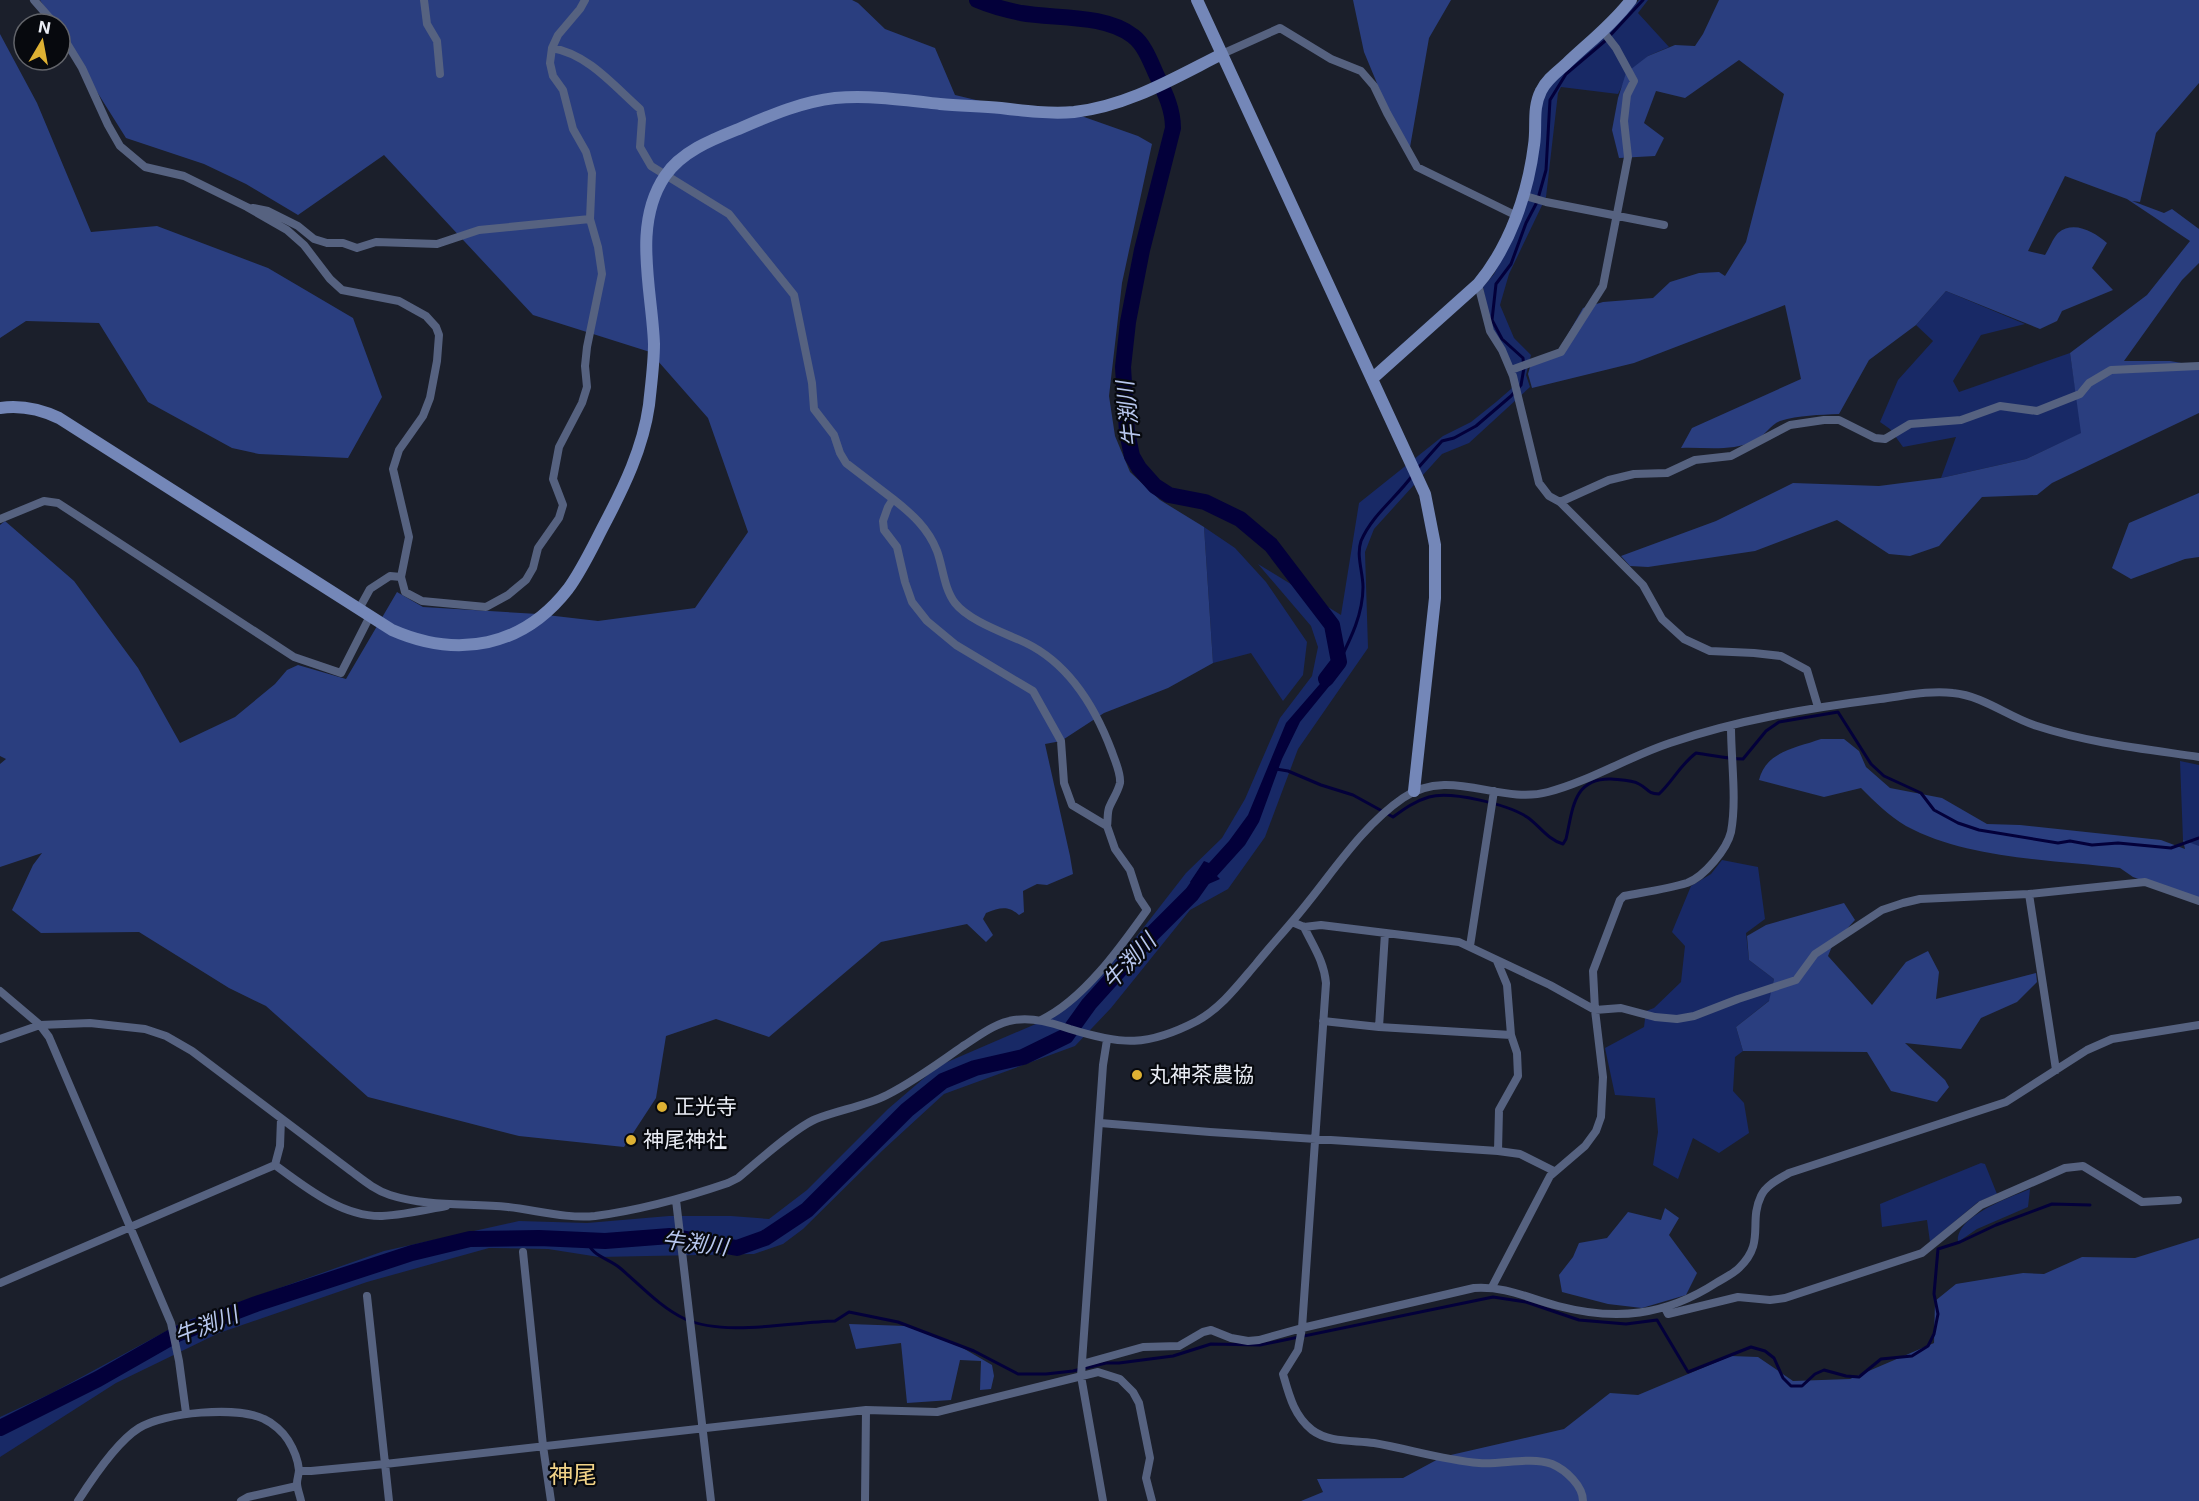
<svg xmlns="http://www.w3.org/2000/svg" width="2199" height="1501" viewBox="0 0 2199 1501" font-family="Inter,'Noto Sans JP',sans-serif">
<rect width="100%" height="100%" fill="#1b1f2b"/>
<path fill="#182966" d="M1639,0h9l-10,13 31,34 -21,9 -25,28 -5,10 -57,-7 -3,6 -12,104 -37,77 -9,31 14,33 17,17 -5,20 4,12 -61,56 -27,11 -68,75 -9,23 3,96 -70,101 -33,88 -37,52 -38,21 -79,98 -36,38 -131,48 -61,56 -80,79 -20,15 -29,10 -106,2 -49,1 -51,-8 -59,-1 -122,34 -148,51 -103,50 -116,74v-40l52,-24 131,-71 201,-71 135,-30 68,2 82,-7h62l38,3 38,-29 81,-81 50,-43 121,-52 78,-78 49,-63 36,-35 23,-39 35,-81 32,-42 6,-29 -7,-21 -53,-62 83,51 18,-112 84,-67 28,-14 25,-20 15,-13 5,-11 -25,-50 -8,-41 11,-13 15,-30 32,-145 4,-10 75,-69z
M1946,291l79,33 -44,11 -28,46 6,11 111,-39 12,80 -56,26 -85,19 15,-41 -53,10 -13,-18 -10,-7 18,-42 35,-39 -17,-16z
M1204,527l31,21 31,34 41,60 -4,33 -20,26 -32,-48 -38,10z
M2180,761l19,4v84l-16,-9z
M1722,860l36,7 7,52 -19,14 3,27 25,19 -4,21 -34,27 7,24 -8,6 -2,34 11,12 5,30 -30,20 -26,-15 -15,41 -25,-14 5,-33 -3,-34 -40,-3 -10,-47 39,-21 2,-16 8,-3 27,-26 4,-36 -13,-14 19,-46 20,-12z
M1981,1163l4,1 12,30 -19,8 -48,40 -3,-22 -45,7 -2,-23z
M2030,1189l-2,18 -51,22 -19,13c-3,-26 53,-45 72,-53z"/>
<path fill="#2a3e7f" d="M40,0h812l6,3 27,26 50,19 20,47 80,19 35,-2 68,24 14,8 -30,139 -13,113 6,40 15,36 30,28 44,27 9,136 -45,25 -64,25 -43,28 -16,3 25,112 3,18 -26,11 -10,-1 -14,7 1,21 -5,3c-12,-10 -19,-7 -33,-2l-3,6 10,16 -7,7 -19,-18 -86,18 -112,95 -53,-18 -50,17 -10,62 -32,49 -105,-11 -151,-39 -102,-91 -37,-18 -90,-56 -98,1 -29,-23 21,-45 9,-12 -42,14v-103l6,-5 -6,-3v-231l5,-4 69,60 64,87 42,75 55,-26 40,-33 12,-14 11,-5 48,14 51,-87 26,15 115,7 60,7 97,-13 53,-76 -40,-114 -58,-66 -117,-37 -149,-160 -86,60 -52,-31 -42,-20 -78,-26 -66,-105v-9h-5z
M1353,0h98l-22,38 -20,115 -13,-24 -32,-77z
M1719,0h480v83l-43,50 -16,69 -8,-1 32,12 8,-4 27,20v34l-17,17 -58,81h46l29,5v47l-147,70 -15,12 -55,2 -43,49 -29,10 -21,-2 -52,-34 -82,31 -107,16 -18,-1 -9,-10 95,-35 77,-38 86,3 62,-8 85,-19 55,-26 -11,-80 77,-58 43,-54 -63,-42 -62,-23 -37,75 17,4c4,-6 8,-17 13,-22 16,-13 36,-1 49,10l-15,25 21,22 -51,21 -5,10 -17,8 -94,-38 -30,34 -47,35 -30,54c-20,1 -40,1 -59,7 -10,4 -16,16 -26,20 -23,11 -49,6 -73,7l11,-20 109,-49 -16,-74 -151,58 -102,25 -4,-14 4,-14 27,-10 24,-42 20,-6 50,-4 17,-16 29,-9 20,-1 6,4 21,-34 38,-148 -45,-34 -54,38 -29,-7 -12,32 20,15 -9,18 -36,2 -7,-28 6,-32 8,-25 22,-17 27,-11 20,1 8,-12z
M0,34l37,69 54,129 66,-6 111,42 85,50 29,79 -34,61 -89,-4 -27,-6 -84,-46 -49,-79 -73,-2 -26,17z
M2199,493v64l-14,2 -54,20 -19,-11 17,-45z
M1821,739h23l15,12 7,16 24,21 52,10 45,26 33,1 141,15 24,9 -2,-9 16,6v55l-66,-24 -13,-9c-67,-8 -153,-9 -214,-42 -17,-10 -31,-24 -45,-38l-37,9 -65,-17c7,-29 37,-32 62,-41z
M1844,903l11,17 -22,24 -5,12 44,49 34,-43 22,-11 11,21 -3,27 100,-26 1,9 -20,20 -36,16 -20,31 -56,-6 40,37 4,7 -12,15 -46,-11 -24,-39 -124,-1 -7,-24 33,-26 5,-22 -25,-19 -2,-24 19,-11z
M1665,1208l14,10 -10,17 28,38 -11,22 -44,13 -34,-4 -46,-12 -3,-17 14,-18 6,-14 28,-5 21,-26 33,8z
M2199,1238v263h-898l22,-9 -6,-13 86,-1 39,-21 122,-28 46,-36 28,2 93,-39 27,1 35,24 57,-2 84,-36 1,-42 21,-17 67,-11 21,1 38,-17 53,1z
M849,1324l57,2 55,21 31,18 2,11 -3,13 -11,1 1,-29 -21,-1 -9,40 -44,3 -6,-60 -45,6z"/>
<path fill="#03003a" d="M1339,662l-8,22 -31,38 -18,37 -23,63 -14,23 -28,31 3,3 -23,10 -5,5 1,-9 -3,-3 14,-21 5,2 20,-22 19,-26 38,-92z"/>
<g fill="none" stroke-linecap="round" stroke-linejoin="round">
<path stroke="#03003a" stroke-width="3" d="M1418,468l24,-27 12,-3 22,-12 35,-30 10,-11 3,-17 -1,-10 -21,-19 -10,-19 4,-36 15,-20 15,-41 11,-21 9,-32 4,-70 16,-26 39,-33 38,-41
M1339,662c12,-24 24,-48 24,-75 0,-15 -7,-31 -2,-46 11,-26 35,-43 51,-65
M1276,769l12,2 33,14 32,10 40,22c11,-8 22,-16 36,-20 22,-6 78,7 98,20 12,8 21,23 36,27l3,-5c7,-30 7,-61 45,-60 8,1 21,1 28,5 10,5 7,9 20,10 14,-13 21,-29 37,-41 16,2 31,6 47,6l23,-28 13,-9 59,-10 33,52 13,12 37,17 13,17 24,13 21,7 79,13 12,-2 22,4 26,-2 53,5 28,-10
M587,1239c3,17 21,19 33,29 20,17 41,40 65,51 40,18 106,3 150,2l14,-9 49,10 76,29 44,23h28l27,-3 33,-8h13l54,-7 38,-12 49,1 233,-48 33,5 53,18 47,4 31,-4 31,52 63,-25 14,4 9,7 9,20 8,8h11l13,-12 9,-4 22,6 13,1 22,-18 31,-3 16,-10 6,-12 4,-20 -4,-20 4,-45 22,-7 36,-17 56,-21 38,1"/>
<path stroke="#03003a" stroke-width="16" d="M977,0c14,6 29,10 44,13 34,6 84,1 112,23 12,9 18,27 24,40 8,17 16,33 16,52l-31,122 -14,72 -5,45 4,65 5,24 7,12 16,18 14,9 36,7 35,17 31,26 61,80 7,37 -13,17
M0,1428l98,-49 79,-45 79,-30 156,-51 58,-14 69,-1 66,3 65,-5 67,12 28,-10 42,-28 100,-100 36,-29 32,-13 48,-11 43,-21 23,-32 64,-71 39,-39 12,-17"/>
<path stroke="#566280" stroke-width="8" d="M34,0l21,24
M424,0l3,24 10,17 3,33
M60,32l22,36 26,57 12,21 25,21 39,9 63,31 40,23 17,15 26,34 12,11 57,11 27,15 10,11 3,8 -2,26 -7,37 -7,18 -24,34 -6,19 16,68 -8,40 4,15 17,9 64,6 22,-12 18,-15 7,-12 5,-20 21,-30 4,-13 -10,-26 6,-32 23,-44 5,-16 -2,-21 2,-19 15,-73 -4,-27 -8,-28 2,-46 -6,-21 -13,-23 -10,-39 -10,-14 -3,-13 2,-15 6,-13 22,-26 5,-9
M552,48c36,6 62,38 88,61l2,10 -2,28 11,19 78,48 65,81 18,88 2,26 20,26 6,18 6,10 47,36 -5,8 -5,14 1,9 13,17 8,35 7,20 15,19 29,24 77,46 28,50 3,42 8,22 35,21 8,23 15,21 9,28 8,12c-27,38 -64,90 -106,110
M1222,54l58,-26 51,31 30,12 13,15 13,27 30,54 98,48
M1522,195l24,7 118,23
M253,208l15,3 30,15 16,13 13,4h16l14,5 19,-6 61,2 42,-14 111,-11
M1478,284l12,47 12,19 11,26 26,107 10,13 11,6 83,83 19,34 22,20 26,12 44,2 27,3 26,14 11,37
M1511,370l50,-18 42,-66 25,-129 -4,-36 3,-26 7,-14 -18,-33 -14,-18
M893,499c19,15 35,29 44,52 6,16 7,38 18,52 14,18 50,30 71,40 43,21 70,66 86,109 3,9 9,21 8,31 -2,9 -8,17 -11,25 -2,6 -1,13 -2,18
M1560,502l49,-22 25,-6 33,-1 28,-13 36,-4 59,-31 34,-5h15l36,18 10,1 25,-15 51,-4 39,-14 37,5 43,-17 9,-11 22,-13 88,-4
M0,519l44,-18 14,2 236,154 47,16 29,-57
M359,609l11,-20 20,-13 11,1
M2029,894l27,176
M1292,922l12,5 17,-2 138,17 91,43 45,25 26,-2 34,9 22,2 17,-3 44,-17 58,-19 19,-26 67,-44 21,-7 17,-4 109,-5 116,-12 54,19
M1304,927c9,19 20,34 22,56l-24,345 -4,22 -15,24c6,21 11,42 29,56 17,13 42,10 62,13 35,6 69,17 105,20 23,2 51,-7 73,1 14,6 31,22 31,37
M1470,946l24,-155
M1497,961l10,24 4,50 6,18 1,23 -19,34 -1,41
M0,991l40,34 9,12 122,286 8,38 7,52
M1323,1021l56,6 132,8
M1379,1027l6,-94
M0,1039l40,-14 50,-2 55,6 21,7 26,15 159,120c12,9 24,19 39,24 37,12 79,8 118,12 28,3 59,12 87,9 46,-6 89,-18 133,-33l10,-5c18,-15 58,-51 78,-59 23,-9 49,-13 71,-24 26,-13 52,-32 76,-49 16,-10 32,-23 51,-26 20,-3 38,3 56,9 52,16 77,18 127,-8 24,-13 41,-36 59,-57 17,-21 36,-41 53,-63 28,-35 56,-77 94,-103 47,-32 96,7 145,-6 42,-11 80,-35 122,-49 67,-23 139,-35 210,-44 24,-3 49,-9 73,-6 31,3 55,24 84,33 52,17 108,23 162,31
M1100,1123l110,9 288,19 22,3 34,17
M275,1165c30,22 67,52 107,51 21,-1 43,-6 64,-10
M275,1165l5,-19 1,-27
M676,1200l35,301
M523,1252l20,194 8,55
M0,1283l275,-118
M1492,1287l58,-111 35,-30 11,-15 5,-14 2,-40 -8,-67 -2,-39 27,-71 4,-4c21,-4 43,-7 63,-13 17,-6 40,-34 44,-51 6,-32 0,-72 0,-105
M367,1296l22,205
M1665,1308l3,6 70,-17 32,3 15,-2 137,-45 59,-48 84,-37 18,-2 59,36 36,-2
M1082,1364l61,-17 36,-1 24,-14 8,-2 20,8 17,3 11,-1 43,-12 172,-40c33,-2 53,10 84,18 58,15 107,10 158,-23 8,-5 17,-9 23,-15 27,-26 9,-45 22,-72 5,-11 18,-17 28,-23l217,-71 81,-52 25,-11 87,-14
M299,1471h12l74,-7 481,-54 71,2 161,-40 22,7 13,13 6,11 11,55 -4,20 6,23
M78,1501c14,-22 40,-60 61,-73 25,-16 99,-22 125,-9 9,4 19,13 24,21 5,8 10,20 11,30 0,4 -2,9 -2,13 0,6 3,12 4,18
M241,1501l7,-4 49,-11
M865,1501l1,-91
M1103,1501l-22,-125 22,-311 4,-25"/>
<path stroke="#7487b8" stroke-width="12" d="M1197,0l228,494 10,51v53l-21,193
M1373,378l105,-94c32,-38 50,-91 56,-139 3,-19 -2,-36 7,-54 5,-11 16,-19 25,-27 22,-21 47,-40 65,-64
M0,408c20,-3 40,1 59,10l333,212c66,29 131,17 176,-41 14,-19 25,-43 36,-64 20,-38 39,-77 45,-120 2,-20 5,-41 5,-61 -2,-55 -22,-119 11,-168 16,-24 46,-36 71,-46 33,-14 64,-28 99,-32 35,-3 70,2 105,6 20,2 40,2 61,4 24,3 49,6 73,4 54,-6 100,-34 148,-58"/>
</g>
<g fill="#deb133" stroke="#07090e" stroke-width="2">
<circle cx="1137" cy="1075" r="6"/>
<circle cx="662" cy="1107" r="6"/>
<circle cx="631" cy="1140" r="6"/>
</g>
<g text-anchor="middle" stroke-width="4.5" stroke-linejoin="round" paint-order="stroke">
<g font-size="21" fill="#eaedf5" stroke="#07090e" text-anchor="start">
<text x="1149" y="1082">丸神茶農協</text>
<text x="674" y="1114">正光寺</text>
<text x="643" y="1147">神尾神社</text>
</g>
<g font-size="22" font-style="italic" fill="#b8c7ee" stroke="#07090e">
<text transform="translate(1128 414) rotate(-96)" y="8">牛渕川</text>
<text transform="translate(1129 961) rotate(-47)" y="8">牛渕川</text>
<text transform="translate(695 1243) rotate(7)" y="8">牛渕川</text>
<text transform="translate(206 1325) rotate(-21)" y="8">牛渕川</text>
</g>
<g font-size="24" fill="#f1d287" stroke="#07090e">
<text x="573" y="1483">神尾</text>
</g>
</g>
<g transform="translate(42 42) rotate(10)"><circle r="28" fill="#07090e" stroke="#62646a" stroke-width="1.5"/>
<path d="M0-4.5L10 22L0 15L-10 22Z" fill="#deb133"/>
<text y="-9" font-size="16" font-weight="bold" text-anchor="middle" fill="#eaedf5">N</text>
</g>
</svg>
